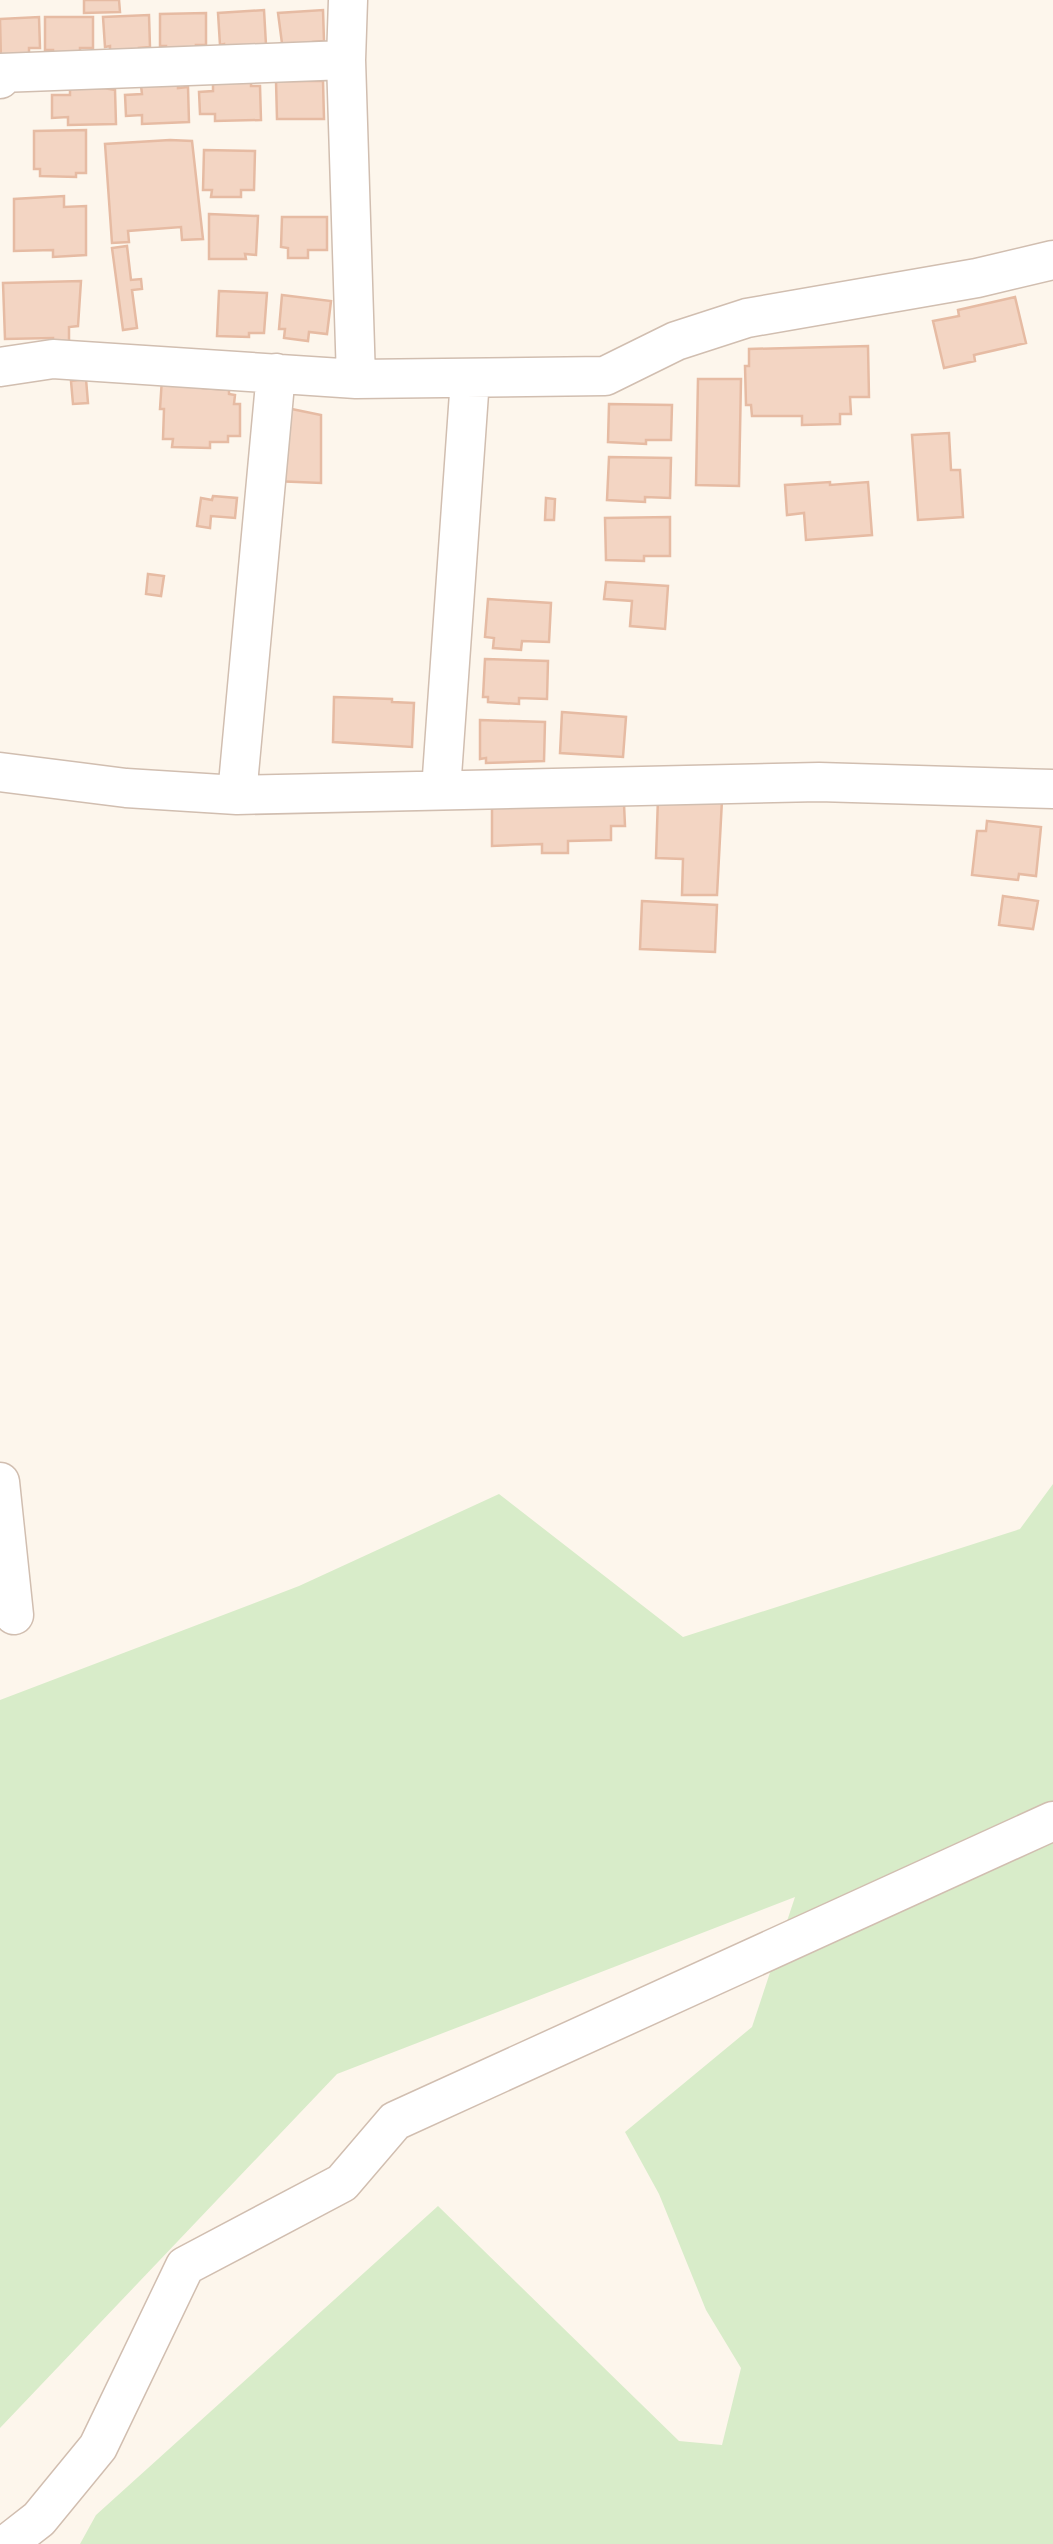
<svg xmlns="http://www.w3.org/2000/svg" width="1053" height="2544" viewBox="0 0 1053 2544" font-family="'PT Sans Narrow',sans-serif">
<rect width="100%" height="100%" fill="#fdf6ec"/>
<path fill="#d8ecc9" d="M1053,1484v1060h-973l16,-29 342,-309 241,235 43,4 19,-77 -35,-58 -47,-116 -34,-62 127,-105 43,-130 -458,177 -337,354v-728l299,-114 200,-92 184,143 337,-108z"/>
<path fill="#f3d5c3" stroke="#e6bba3" stroke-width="2.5" d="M84,0h35l1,12 -36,1z
M264,10l2,35 -42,8v-9l-4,1 -2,-32z
M323,10l1,31 -11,1v7l-30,2 -5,-38z
M206,13v32h-10l1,9h-31v-8h-6v-32z
M149,15l1,32 -11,1 1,7 -30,1v-10l-5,1 -2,-30z
M39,17l1,31h-11v11l-28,1 -1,-41z
M45,17h48v31h-13v8l-27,1v-7h-8z
M251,81v5h9l1,34 -46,1v-7h-15l-1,-22 14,-1v-8z
M276,81h47l1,38h-47z
M178,84v4l10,-1 1,35 -47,2v-9l-16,1 -1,-21 17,-1 -1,-8z
M104,88l11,2 1,34 -48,1v-8l-16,1v-23h18v-6z
M86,130v43h-10v4l-36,-1v-7h-6v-38z
M170,140l22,1 11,98 -21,1 -1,-13 -53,4 1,11 -17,1 -7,-99z
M204,150l51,1 -1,39h-13v7h-30l1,-7h-9z
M64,196v11l22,-1v49l-33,2v-7l-39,1v-52z
M209,214l49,2 -2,39 -11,-1 1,5h-37z
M282,217h45v33h-19v8h-20v-10l-7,-1z
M127,246l4,34 10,-1 1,10 -10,1 5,38 -14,2 -11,-82z
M81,281l-3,45 -9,1v15l-16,1v-5l-48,1 -2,-56z
M219,291l48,2 -3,40h-15v4l-32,-1z
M282,295l49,6 -4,33 -18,-2 -1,9 -24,-3 1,-9h-6z
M1015,297l11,46 -52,12 1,6 -31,7 -11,-47 26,-5 -1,-6z
M868,346l1,51h-19l1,17h-11v10l-38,1v-9h-50l-1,-11h-5l-1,-39h4v-17z
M162,378l42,3 -1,7 26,2v4l6,1 -1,9h6v32h-12v6h-18v6l-38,-1 1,-8h-10l1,-30h-4z
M86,379l2,24 -15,1 -2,-23z
M698,379h43l-2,107 -43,-1z
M609,404l63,1 -1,35h-25v4l-38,-2z
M282,407l39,8v68l-47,-2z
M949,433l2,37h9l3,47 -45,3 -6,-85z
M609,457l62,1 -1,40 -25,-1v5l-38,-2z
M830,482v3l38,-3 4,53 -66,5 -2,-27 -17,2 -2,-30z
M213,496l24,2 -2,20 -24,-2 -1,12 -13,-2 4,-28 11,2z
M546,498l9,1 -1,21h-9z
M670,517v39h-26v5l-38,-1 -1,-42z
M148,574l16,2 -3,20 -15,-2z
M606,582l62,4 -3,43 -35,-3 2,-25 -28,-2z
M488,599l63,4 -2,39 -27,-1 -1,9 -28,-2 1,-10 -9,-1z
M485,659l63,2 -1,38 -28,-1v6l-31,-2v-5h-5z
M334,697l58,2v3l22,1 -2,44 -79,-5z
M562,712l64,5 -3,40 -63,-4z
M480,720l65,2 -1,39 -58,2v-5l-6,1z
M658,798l64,2 -5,95h-35l1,-36 -27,-1z
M492,800l132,4 1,22h-14v14l-43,1v12h-26v-9l-50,2z
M987,821l54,6 -5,49 -17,-2 -1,6 -46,-5 5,-44h9z
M1003,896l35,5 -5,28 -34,-4z
M642,901l75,4 -2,47 -75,-3z"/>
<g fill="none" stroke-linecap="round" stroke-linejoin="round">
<g stroke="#d1beb0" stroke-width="41">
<path id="street" d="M348,0l-2,60 10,319
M0,79v-6l346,-13
M0,367l53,-8 303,20 249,-3 71,-35 71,-23 230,-40 76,-18
M0,772l126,16 111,7 582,-13 234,7
M441,790l29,-411
M237,795l39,-422
M0,1482l14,133
M7,2544l32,-25 59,-72 87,-181 157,-83 53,-62 658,-300"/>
</g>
<use href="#street" stroke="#fff" stroke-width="38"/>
</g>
</svg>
